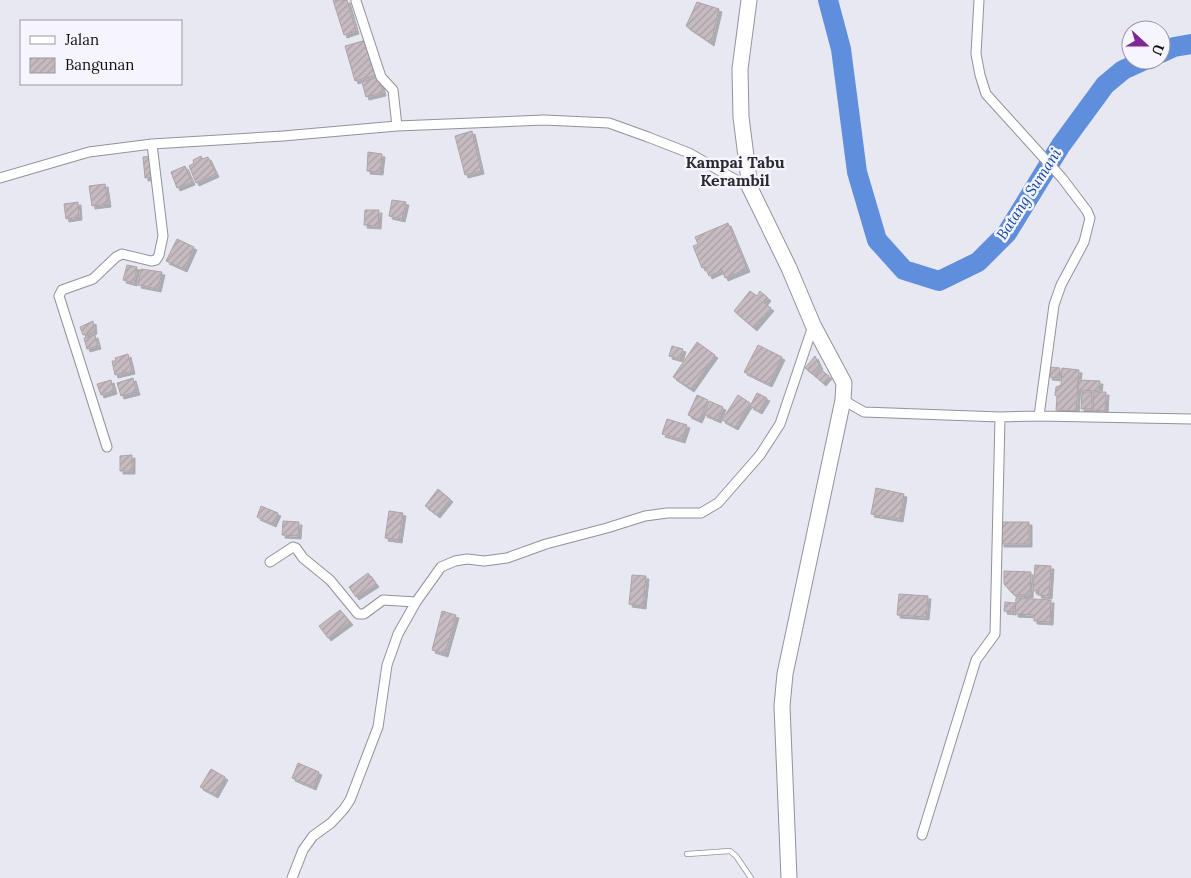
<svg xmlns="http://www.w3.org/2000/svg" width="1191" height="878" viewBox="0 0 1191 878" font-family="Lora,serif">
<defs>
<pattern id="building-hatch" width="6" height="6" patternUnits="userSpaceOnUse" patternTransform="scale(1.25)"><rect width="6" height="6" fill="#c6bbc0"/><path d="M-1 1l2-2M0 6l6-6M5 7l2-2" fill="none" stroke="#a9a0a4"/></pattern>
<filter id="shadow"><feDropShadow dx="3" dy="3" stdDeviation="0" flood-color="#0004"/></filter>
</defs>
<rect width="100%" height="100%" fill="#e8e8f2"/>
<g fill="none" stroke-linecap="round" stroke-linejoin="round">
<path stroke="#5f8edd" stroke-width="20" d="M828,0l13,49 16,123 20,68 27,30 35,11 39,-19 29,-29 54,-88 44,-60 18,-15 22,-10
M1161,53l13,-6 17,-3"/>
</g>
<path fill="url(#building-hatch)" stroke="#ada3a7" filter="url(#shadow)" d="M333,0h14l9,31 -12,4z
M697,2l22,7 -8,34 -25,-17z
M366,40l10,35 -21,6 -10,-35z
M379,77l4,16 -17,4 -4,-15z
M472,131l9,40 -16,4 -10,-39z
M368,152l14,2 -2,18 -13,-1z
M152,156l2,21 -9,1 -2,-21z
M201,156l1,3 6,-2 8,17 -20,9 -7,-17 5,-3 -1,-3z
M185,166l7,16 -15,6 -6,-16z
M105,184l3,20 -16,2 -3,-20z
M392,200l14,2 -4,17 -13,-3z
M78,202l1,15 -13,2 -2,-15z
M365,210h14l-1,16 -14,-1z
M728,223l19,46 -22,9 -3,-8 -13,6 -4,-9 -3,1 -9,-22 5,-2 -3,-7z
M177,239l17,8 -10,22 -18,-8z
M127,265l10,2 -3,16 -11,-3z
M141,269l21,3 -4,17 -20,-4z
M750,291l7,5 3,-5 8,7 -4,5 7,5 -17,20 -20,-17z
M93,321l1,10 -11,4 -3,-8z
M95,335l3,11 -11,3 -3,-11z
M697,342l18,13 -24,34 -18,-12z
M758,345l24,12 -13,27 -25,-12z
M672,346l11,3 -3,10 -11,-3z
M128,354l4,17 -17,4 -3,-14h4l-1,-3z
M815,356l5,11 -6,8 -9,-7z
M1050,367l10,1 -1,10 -10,-1z
M1062,368l17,2 -3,41 -20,-1 1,-13 -2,-2 1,-8 5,-2z
M820,369l9,7 -6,7 -8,-7z
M133,378l4,14 -16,4 -4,-13z
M111,380l3,11 -13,4 -4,-11z
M1078,380l22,1 -1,10 -21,-1z
M1082,392h10v17h-11z
M1094,392h12l-1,19 -12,-1z
M757,393l10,5 -8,13 -9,-5z
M697,395l11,5 -9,20 -11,-5z
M738,395l12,8 -15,24 -13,-7z
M709,401l14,6 -5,13 -14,-6z
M667,419l20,6 -5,15 -20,-6z
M132,455v16h-12v-15z
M876,488l28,6 -4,25 -29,-5z
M438,489l12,10 -13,16 -12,-9z
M261,506l17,7 -5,11 -16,-7z
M389,511l14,2 -4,27 -14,-2z
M283,521l16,1 -1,14 -16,-1z
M1001,522h28v22h-28z
M1035,565l16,1 -2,30 -11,-1 1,-4h-6z
M1004,571l27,1 -1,23h-16l-10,-11z
M368,573l8,11 -20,13 -7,-10z
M632,575l14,1 -3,30 -14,-2z
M899,594l29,2 -2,21 -29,-2z
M1016,598l35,2 -1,22 -16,-1v-6l-19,-1z
M1005,602l10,1 -2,9 -9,-1z
M340,610l10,12 -22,16 -9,-12z
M442,611l14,4 -11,39 -13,-4z
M298,763l21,9 -6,15 -21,-9z
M211,769l14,8 -10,18 -15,-8z"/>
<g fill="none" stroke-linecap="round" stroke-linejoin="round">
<g stroke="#92929b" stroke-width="6">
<path id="service" d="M687,854l43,-3 6,5 15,22"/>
</g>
<g stroke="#92929b" stroke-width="11">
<path id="minor" d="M979,0l-3,54 4,21 6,19 76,84 25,33 3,7 -6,24 -23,43 -7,20 -15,111
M356,1l25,76 12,13 4,36
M0,178l89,-26 63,-8 131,-8 114,-10 147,-6 65,3 39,14 41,16 61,35
M843,400l21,12 136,5 39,-1 152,3
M107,447l-48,-151 3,-6 31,-11 23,-22 6,-3 29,7 5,-1 3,-5 4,-19 -11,-92
M270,562l23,-15 3,1 7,10 27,22 28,34h6l19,-14 33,2
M922,835l54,-175 19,-26 5,-217
M292,878l11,-28 10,-14 18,-13 13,-14 6,-9 28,-73 9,-62 11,-31 18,-32 25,-35 14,-6 12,-2 17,2 23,-3 39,-14 61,-16 38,-12 22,-3h34l17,-10 42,-48 20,-31 33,-98"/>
</g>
<g stroke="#92929b" stroke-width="17">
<path id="trunk" d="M749,0l-9,69 1,48 9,71 39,80 24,57 31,58 -1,17 -58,274 -3,32 7,172"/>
</g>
<use href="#service" stroke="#fff" stroke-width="4.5"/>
<use href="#minor" stroke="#fff" stroke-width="9"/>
<use href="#trunk" stroke="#fff" stroke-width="15"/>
</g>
<g text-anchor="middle" stroke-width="5" stroke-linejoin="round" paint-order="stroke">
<g font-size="15" font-style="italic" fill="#124ba8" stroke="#f6f5fd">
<text transform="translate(1029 194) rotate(-57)" y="5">Batang Sumani</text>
</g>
<g font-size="16" font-weight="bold" fill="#2a2931" stroke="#f6f5fd">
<text x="735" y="168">Kampai Tabu<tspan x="735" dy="18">Kerambil</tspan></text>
</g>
</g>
<rect x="20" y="20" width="162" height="65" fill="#f6f5fd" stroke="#9a999f"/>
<rect x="30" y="36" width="25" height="8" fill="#ffffff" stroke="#9a999f"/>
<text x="65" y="45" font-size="15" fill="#100f13">Jalan</text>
<rect x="30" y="58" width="25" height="15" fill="url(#building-hatch)" stroke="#9a999f"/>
<text x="65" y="70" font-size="15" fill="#100f13">Bangunan</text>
<g transform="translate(1146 45) rotate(111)"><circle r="24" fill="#f6f5fd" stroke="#9a999f"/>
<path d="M0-4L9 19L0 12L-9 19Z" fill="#7f2795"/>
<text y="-8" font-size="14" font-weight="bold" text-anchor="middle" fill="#100f13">U</text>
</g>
</svg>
